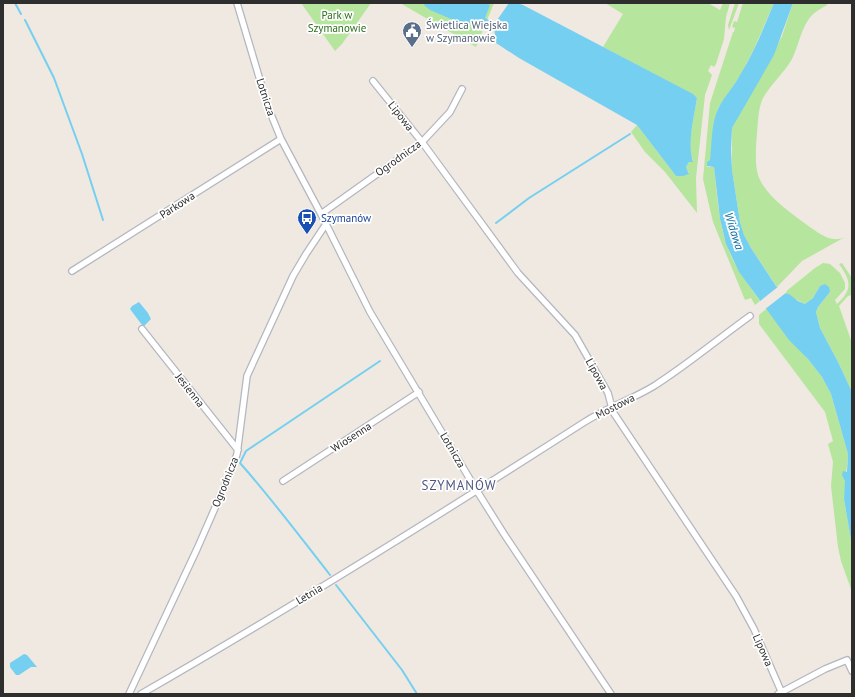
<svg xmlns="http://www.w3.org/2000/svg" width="855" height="697" viewBox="0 0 855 697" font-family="'PT Sans',sans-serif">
<rect width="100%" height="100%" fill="#efe9e1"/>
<path fill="#b6e59e" d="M301,3h70l-29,41 -7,7z
M400,3h94l-18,44z
M605,3h103l12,7 3,-7h7l-4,14 -2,22 -8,25 -2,3 -3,-2 -3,6 4,4 -7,20 -9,83 1,35 -32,-41 -20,-20 -14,-20 6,-7 39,51 13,-3 -3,-6 3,-5h3l1,-2c-7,-10 2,-49 4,-62l-5,-4 -89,-47 20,-33z
M735,3h4l-10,27 -1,-5z
M743,3h31l-20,46 -14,27 -22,32 -8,52 -3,2v5h7c3,25 4,52 12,76 7,22 21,40 34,58l-5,4 -4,-7 -6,2 -32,-78 -10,-43 7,-76 23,-71h1l1,-4 -3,-1 2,-6 3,1z
M793,3h35l-1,2c-5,3 -11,6 -15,10 -11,12 -13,30 -20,44 -8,14 -22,26 -29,39 -5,10 -5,25 -6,36 -1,12 -2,25 0,37 4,22 33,41 50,54 12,8 24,19 38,12l-43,24 -25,26 -26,-39 -7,-13 -4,-13 -8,-52v-42l50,-92z
M823,263l7,1 10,9 5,10v6l-10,11 2,4c16,-15 14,-23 2,-40l3,-1 10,15v17l-4,1 -9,10 13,37v49l-14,-30 -18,-34 -4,-16 2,-5 12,-15 -10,-6 -7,12 -8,6 -21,-11 31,-25z
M766,309l42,50 14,18 9,17 17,60 -4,45 8,47v46l-11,-31 -3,-14 -7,-61 2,-24 -5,-18 5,-3 -8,-29 -66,-88v-9z"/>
<path fill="#75cff0" d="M425,3h61l4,2 -5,13 10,5 14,-20h8l6,2 170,89 4,4c-3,19 -10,46 -4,64h-4l-3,5 3,7 -6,2h-7l-39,-51 -118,-67 -23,-15 -2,-16 -10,-5 -6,3 -9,-2 -6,1 -33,-14 -6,-5z
M774,3h19l-19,52 -42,73 -1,21 1,21 8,52 4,13 7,13 25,38 8,7 5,1 9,7 7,3 8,-6 7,-12 5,-2 4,3 1,5 -12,15 -2,5 4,16 18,34 14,30v154l-8,-47 1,-18 -3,-6 1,-4 4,1 1,-18 -17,-60 -9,-17 -14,-18 -19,-19 -50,-68 -13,-28 -6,-25 -6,-52 -7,-1v-4l3,-2c2,-17 1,-35 8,-51 6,-13 16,-22 22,-34 14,-22 24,-48 34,-72z
M139,302l9,11 3,6 -7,7 -2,-1 -12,-16 2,-3z
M24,654l3,1 10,12h-6l-12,8h-3l-6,-8v-4z"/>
<path fill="#efe9e1" d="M779,286l8,6 -23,18 -5,-8z"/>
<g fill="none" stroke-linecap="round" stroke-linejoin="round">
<path stroke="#75cff0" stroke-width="2" d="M15,3l6,11
M25,20l29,58 28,76 21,66
M496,223l33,-25 101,-64
M330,575c-29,-37 -58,-76 -90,-112l6,-12 134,-90
M336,585l66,85 15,24"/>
<g stroke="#b4b7c1" stroke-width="8">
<path id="street" d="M237,3l31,104 13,32 40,75 49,98 107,179 27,43 107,160
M373,81l49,61 96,131 57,62 33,58 5,19 123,184 18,33 27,62
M321,214l101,-72 28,-30 12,-23
M72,271l209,-132
M142,329l96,121
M283,481l136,-89
M129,694l68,-145 35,-80 5,-15 10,-78 46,-100 13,-22 20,-30
M141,694c150,-86 297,-178 442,-271 23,-15 48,-23 71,-37 33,-21 64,-47 96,-70
M778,694l47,-25 22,-9 5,11"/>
</g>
<use href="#street" stroke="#fff" stroke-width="5.5"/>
</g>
<defs>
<g id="civic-pin" transform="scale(1)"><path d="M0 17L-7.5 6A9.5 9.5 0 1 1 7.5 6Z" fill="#5c6f8a" stroke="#fff"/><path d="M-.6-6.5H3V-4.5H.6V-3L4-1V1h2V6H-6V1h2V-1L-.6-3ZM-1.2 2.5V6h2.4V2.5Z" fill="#fff"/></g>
<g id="bus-pin" transform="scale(1)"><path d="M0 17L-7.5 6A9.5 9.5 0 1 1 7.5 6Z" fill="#1a4fb4" stroke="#fff"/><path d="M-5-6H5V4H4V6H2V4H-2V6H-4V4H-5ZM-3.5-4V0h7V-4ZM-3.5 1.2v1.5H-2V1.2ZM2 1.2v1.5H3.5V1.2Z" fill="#fff"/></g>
</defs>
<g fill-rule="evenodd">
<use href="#civic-pin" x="412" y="31"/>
<use href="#bus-pin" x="307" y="218"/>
</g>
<g text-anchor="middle" stroke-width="3.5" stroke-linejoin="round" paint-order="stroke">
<g font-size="11" fill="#2c6e1b" stroke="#fff">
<text x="337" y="19">Park w<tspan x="337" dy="13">Szymanowie</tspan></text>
</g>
<g font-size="11" fill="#4e5e75" stroke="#fff" text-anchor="start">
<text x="426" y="29">Świetlica Wiejska<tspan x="426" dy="13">w Szymanowie</tspan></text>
</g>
<g font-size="11" fill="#2e2e2e" stroke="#fff">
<text transform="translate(266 97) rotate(72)" y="4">Lotnicza</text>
<text transform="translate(401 116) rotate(52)" y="4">Lipowa</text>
<text transform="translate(398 158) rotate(-36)" y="4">Ogrodnicza</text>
<text transform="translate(177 205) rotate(-33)" y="4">Parkowa</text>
<text transform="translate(597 374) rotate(61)" y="4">Lipowa</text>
<text transform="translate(190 390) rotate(52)" y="4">Jesienna</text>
<text transform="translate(615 406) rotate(-27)" y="4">Mostowa</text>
<text transform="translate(351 437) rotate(-33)" y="4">Wiosenna</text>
<text transform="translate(453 450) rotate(60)" y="4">Lotnicza</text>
<text transform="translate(225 482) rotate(-68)" y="4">Ogrodnicza</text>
<text transform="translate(309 594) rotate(-31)" y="4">Letnia</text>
<text transform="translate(763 650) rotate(66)" y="4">Lipowa</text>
</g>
<g font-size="11" fill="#164399" stroke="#fff" text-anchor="start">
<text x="321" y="222">Szymanów</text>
</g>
<g font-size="12" font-style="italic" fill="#0d6fa3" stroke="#fff">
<text transform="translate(734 231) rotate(72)" y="4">Widawa</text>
</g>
<g font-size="13" letter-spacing="1" fill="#4d5680" stroke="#fff">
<text x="459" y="490">SZYMANÓW</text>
</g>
</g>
<rect width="855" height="697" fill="none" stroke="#2e2e2e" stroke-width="8"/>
</svg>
